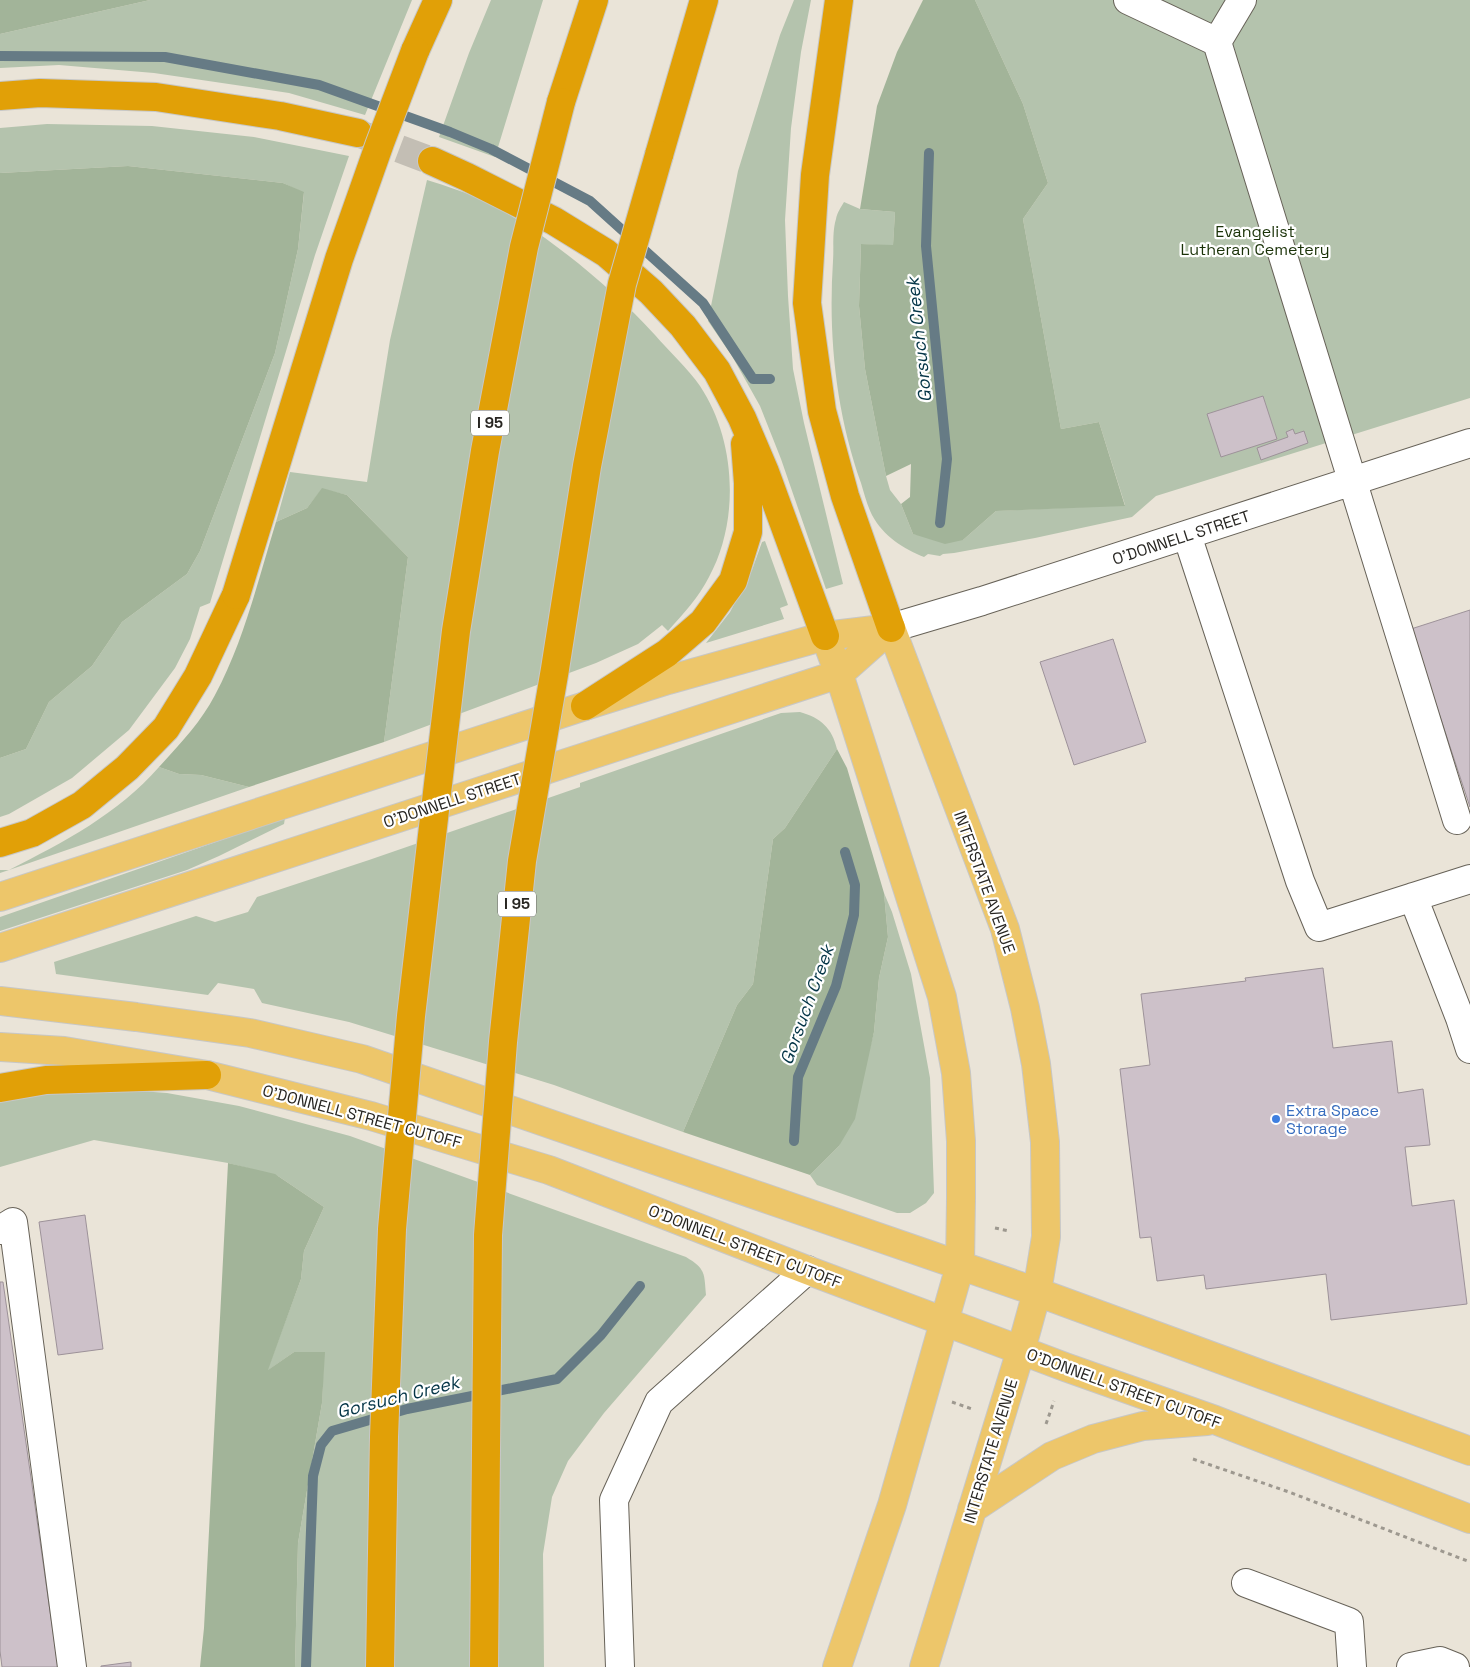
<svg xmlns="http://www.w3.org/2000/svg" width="1470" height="1667" viewBox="0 0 1470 1667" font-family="'Space Grotesk',sans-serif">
<rect width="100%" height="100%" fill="#eae4d8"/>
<path fill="#b4c3ad" d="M150,0h262l-47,115 -76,-22 -135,-20 -95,-8 -59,3v-34z
M491,0h52l-48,157 -56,-20 30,-84z
M794,0h17l-10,52 -10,76 -6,92 3,76 5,73 11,54 39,161 -17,5 -45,-130 -21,-53 -28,-50 -24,-35 30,-150 42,-136z
M975,0h495v398l-314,98 -24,21 -97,21 -81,15 -11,1 -3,2 -12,-2 -4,3c-20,-8 -41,-21 -52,-42 -5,-10 -8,-22 -11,-32 -25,-71 -33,-147 -28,-222 1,-13 -1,-29 3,-42 1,-6 5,-12 8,-17l16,7 35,3 -2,34 -32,-2 -2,62 6,63 21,107 4,14 11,14 12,30 50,6 33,-29 129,-6 -26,-83 -38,7 -38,-210 25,-36 -25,-79z
M47,124l105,2 102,11 95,19 -34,99 -105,348 -10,4 -10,32 -15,29 -46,62 -57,48 -63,36 -9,3v-59l26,-9 23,-47 43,-36 30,-44 65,-48 13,-23 75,-198 23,-104 6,-56 -21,-10 -155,-17 -128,7v-45z
M427,180c19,6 39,12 57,21 21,10 42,24 61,37 40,29 77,61 110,97 14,16 34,35 45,51 36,54 40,134 9,191 -10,20 -26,37 -41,54l-6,-6 -24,19 -42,19 -212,79 24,-185 -61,-62 -25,-6 -15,19 -31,14 14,-50 77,10 23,-142z
M765,541l23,64 -8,3 4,11 -78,24 24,-31 22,-42 10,-28z
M800,712c21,6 32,16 37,37l-52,79 -12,11 -20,145 -16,21 -54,127 -129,-47 -205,-63 -87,-19 -8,-14 -36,-6 -10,12 -152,-21 -2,-12 142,-46 19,6 33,-10 9,-15 112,-37 211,-73v-4l201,-70z
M159,767l20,7 22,1 48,12 -240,83 -9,3v-3h9c55,-28 109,-56 150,-103z
M285,818l-1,6 -65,32 -32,14 -187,61v-14z
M884,893l8,19 19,62 19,104 4,115 -8,10 -16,10h-13l-80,-28 -7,-10 29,-29 27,-83 8,-31 5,-54 9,-41z
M99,1088l68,5 72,13 111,30 336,121c20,12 18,16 20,38l-102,118 -36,48 -16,36 -9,57 1,113h-249l3,-124 24,-140 2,-51h-30l-27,19 34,-92 3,-28 20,-44 -46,-31 -50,-13 -134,-23 -94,27v-72z"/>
<path fill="#a2b499" d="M0,0h150l-150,34z
M923,0h52l48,104 25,79 -25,36 38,210 38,-7 26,84 -129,5 -33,29 -18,4 -32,-10 -12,-30 9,-7 1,-33 -25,12 -21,-107 -6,-63 2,-62 32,1 2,-33 -35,-3 17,-103 20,-54z
M128,166l155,17 21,9 -6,57 -23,104 -75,198 -13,23 -65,48 -30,44 -43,36 -23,47 -26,9v-585z
M322,488l25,7 61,62 -24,185 -135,45 -48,-12 -22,-1 -20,-7c21,-23 42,-45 56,-72 29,-54 43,-115 61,-173l31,-14z
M837,749l10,19 37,125 4,44 -9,41 -5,54 -19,87 -16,27 -29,29 -127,-43 54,-127 16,-21 20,-145 12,-11z
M228,1163l47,11 49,33 -20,44 -3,28 -33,91 26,-18h31l-3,51 -24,140 -3,124h-95l4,-39z"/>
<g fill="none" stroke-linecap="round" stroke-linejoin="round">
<path stroke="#667b85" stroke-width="10" d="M0,56l165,1 154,28 131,47 41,17 99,52 113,102 50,76h17
M929,153l-3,93 21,213 -7,64
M794,1141l4,-64 38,-91 18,-71 1,-30 -10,-33
M306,1667l7,-191 8,-31 11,-14 75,-22 150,-30 44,-44 39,-49"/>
</g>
<path fill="#cdc1c9" stroke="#9d9299" d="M1263,396l14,43 -56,18 -14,-43z
M1293,429l2,5 9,-3 4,12 -47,17 -4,-12 31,-11 -2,-5z
M1470,610v197l-59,-178z
M1113,639l33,103 -72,23 -34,-103z
M1323,968l10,80 59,-7 6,52 25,-4 7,56 -25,2 7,59 42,-6 13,104 -136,16 -5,-46 -120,15 -2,-14 -47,6 -6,-44 -11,1 -20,-169 30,-4 -9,-71 105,-13 -1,-3z
M85,1215l18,134 -45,6 -19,-133z
M0,1282h3l55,385h-56l-2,-16z
M131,1662v5h-30v-1z"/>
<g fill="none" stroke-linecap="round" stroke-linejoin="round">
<path stroke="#c3beb4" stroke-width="28" stroke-dasharray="28 14" stroke-linecap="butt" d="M360,134l72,27"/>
<g stroke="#676258" stroke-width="30">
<path id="minor" d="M1128,0l89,42 240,778
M1217,42l25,-42
M1187,535l113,346 19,46 151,-48
M891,628l91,-27 488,-158
M1413,897l47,121 10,31
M0,1230l13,-8 59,445
M1246,1583l103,39 3,45
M620,1667l-6,-167 45,-98 148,-132
M1411,1667l29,-6 15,6"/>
</g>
<g stroke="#c7c7c6" stroke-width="30">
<path id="major" d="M891,628l114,301 20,79 11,56 9,78 1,95 -9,55 -16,58 -97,317
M825,636l14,38 103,323 14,76 5,68v57l-1,68 -68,239 -55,162
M0,897l585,-191 83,-26 157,-44 66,-8
M0,948l839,-274 52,-46
M0,1001l136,16 114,16 112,26 675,233 433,159
M0,1047l64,4 143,24 164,41 178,54 258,100 258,97 150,53 255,99
M972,1509l80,-53 41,-17 50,-13 64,-5"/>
</g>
<g stroke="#c7c7c6" stroke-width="30">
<path id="highway" d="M839,0l-24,175 -8,128 15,108 23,85 46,132
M415,51l23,-51
M0,96l40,-3 116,4 124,19 78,17
M561,102l33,-102
M659,155l45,-155
M432,161l35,16 87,44 52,32 45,39 32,34 34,45 25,47 23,54 60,164
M585,706l82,-53 36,-31 30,-41 15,-49v-49l-3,-39
M0,843l32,-10 50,-28 45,-37 39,-40 32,-52 38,-81
M0,1088l46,-8 161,-5"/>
</g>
<path stroke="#9d988f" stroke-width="3" stroke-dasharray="4 4" stroke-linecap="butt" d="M995,1228l14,3
M952,1402l20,7
M1046,1424l8,-23
M1193,1459l96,33 181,70"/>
<use href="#minor" stroke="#fff" stroke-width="28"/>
<use href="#major" stroke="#edc66a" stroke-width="28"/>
<use href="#highway" stroke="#e1a007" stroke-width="28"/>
<g stroke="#c7c7c6" stroke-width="30" stroke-linecap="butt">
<path id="highway-bridge" d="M236,595l103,-336 41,-116 35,-92
M380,1667l4,-230 8,-208 19,-213 20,-172 25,-213 29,-180 39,-204 37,-145
M484,1667l4,-432 15,-193 19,-181 33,-192 32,-203 35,-182 37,-129"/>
</g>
<use href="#highway-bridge" stroke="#e1a007" stroke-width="28"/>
</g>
<circle fill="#3f7fe0" stroke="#fff" stroke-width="2" cx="1276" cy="1119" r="5"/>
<g text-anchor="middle" stroke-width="4.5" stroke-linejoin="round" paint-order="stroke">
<g fill="#fff" stroke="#686764" stroke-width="1">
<rect x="471" y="410.5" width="38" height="25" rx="4"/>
<rect x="498" y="891.5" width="38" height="25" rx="4"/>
</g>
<g font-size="15" font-weight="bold" fill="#282622">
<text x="490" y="428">I 95</text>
<text x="517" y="909">I 95</text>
</g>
<g font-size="16" fill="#1a3208" stroke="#fff">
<text x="1255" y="237">Evangelist<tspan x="1255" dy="18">Lutheran Cemetery</tspan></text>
</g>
<g font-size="16" fill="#282622" stroke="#fff">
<text transform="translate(1181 537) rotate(-18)" y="6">O'DONNELL STREET</text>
<text transform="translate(452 800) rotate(-18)" y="6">O'DONNELL STREET</text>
<text transform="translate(985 882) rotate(70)" y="6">INTERSTATE AVENUE</text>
<text transform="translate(362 1116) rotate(15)" y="6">O'DONNELL STREET CUTOFF</text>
<text transform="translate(745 1246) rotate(21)" y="6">O'DONNELL STREET CUTOFF</text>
<text transform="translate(1124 1388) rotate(20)" y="6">O'DONNELL STREET CUTOFF</text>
<text transform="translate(990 1451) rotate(-73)" y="6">INTERSTATE AVENUE</text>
</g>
<g font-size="16" fill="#366cbe" stroke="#fff" text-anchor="start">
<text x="1286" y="1116">Extra Space<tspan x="1286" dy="18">Storage</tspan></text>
</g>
<g font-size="18" font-style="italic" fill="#043547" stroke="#fff">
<text transform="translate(919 340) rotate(-96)" y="6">Gorsuch Creek</text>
<text transform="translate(807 1005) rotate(-70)" y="6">Gorsuch Creek</text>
<text transform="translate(398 1397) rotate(-14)" y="6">Gorsuch Creek</text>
</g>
</g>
</svg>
